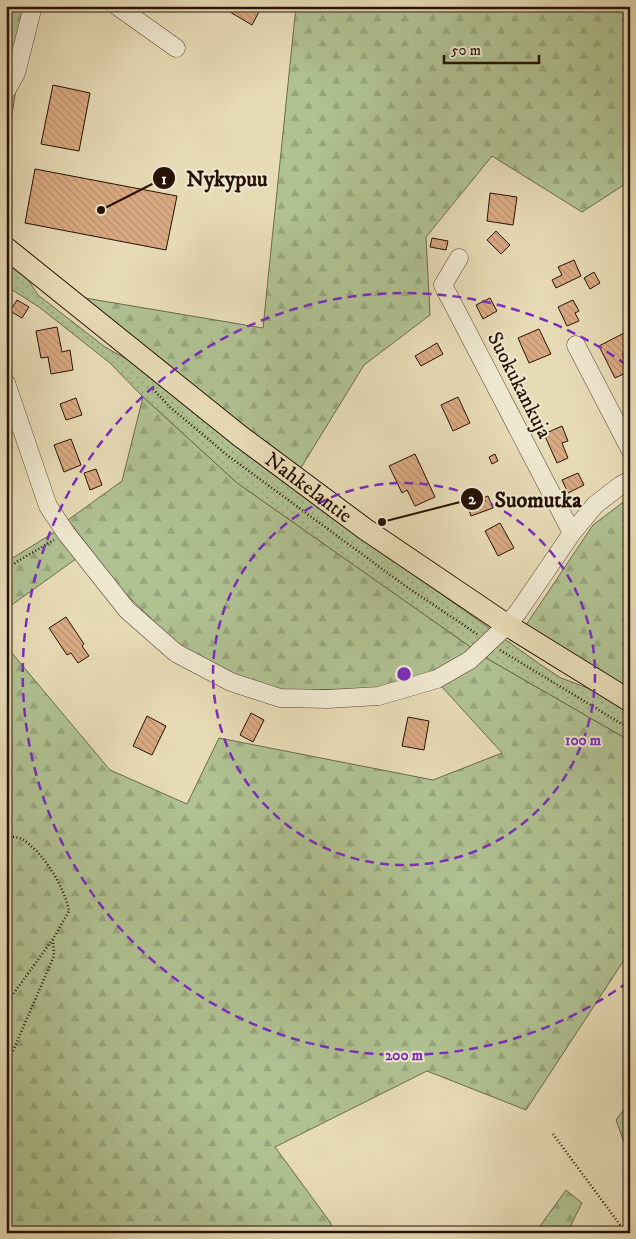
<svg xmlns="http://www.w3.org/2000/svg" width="636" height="1239" viewBox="0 0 636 1239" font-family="'IM FELL DW Pica',serif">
<defs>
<pattern id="grass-dots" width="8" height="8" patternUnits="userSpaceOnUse" patternTransform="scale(1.25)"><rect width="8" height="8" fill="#b0c192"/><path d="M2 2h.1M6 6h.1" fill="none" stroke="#97a57c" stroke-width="1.8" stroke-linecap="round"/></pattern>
<pattern id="forest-firs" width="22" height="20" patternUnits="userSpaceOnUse" patternTransform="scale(1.25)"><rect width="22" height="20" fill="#b0c192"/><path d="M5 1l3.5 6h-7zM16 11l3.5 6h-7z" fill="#97a57c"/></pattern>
<pattern id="building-back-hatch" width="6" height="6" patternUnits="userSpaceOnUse" patternTransform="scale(1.25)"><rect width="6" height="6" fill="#daaa82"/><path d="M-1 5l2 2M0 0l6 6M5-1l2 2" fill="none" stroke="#bb916f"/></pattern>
</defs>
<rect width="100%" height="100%" fill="#e7dbb6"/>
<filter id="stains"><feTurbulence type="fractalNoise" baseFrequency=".004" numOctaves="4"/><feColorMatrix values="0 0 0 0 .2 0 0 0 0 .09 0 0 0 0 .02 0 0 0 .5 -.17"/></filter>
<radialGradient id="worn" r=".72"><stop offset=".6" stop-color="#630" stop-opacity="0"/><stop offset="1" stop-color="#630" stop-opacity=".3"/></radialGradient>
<path fill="url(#grass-dots)" stroke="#6c6a4b" d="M6,246l32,49 67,52 25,14 137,109 274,195 20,13 37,14 32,19v30l-144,-83 -249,-175 -94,-86 -33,-34 -71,-56 -33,-21z
M630,1101v58l-14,-39z"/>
<path fill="url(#forest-firs)" stroke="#6c6a4b" d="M6,6h22l-22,150z
M296,6h334v175l-48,31 -90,-56 -66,81 4,78 -66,50 -65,106 -220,-174 184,31z
M143,397l94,86 249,175 144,83v210l-104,159 -99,-39 -152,76 55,75 5,11h-329v-587l104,124 77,34 32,-66 214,42 69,-27 -69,-76 -63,12 -92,1 -44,-15 -57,-31 -56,-55 -53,-69 54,-39z
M630,497v195l-106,-64 69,-103z
M58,530l22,26 -74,53v-47z
M566,1190l16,13 -15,30h-32z"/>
<path fill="url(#building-back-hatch)" stroke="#271204" d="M220,6h42l-10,19z
M53,85l37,8 -11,58 -38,-7z
M35,169l142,27 -11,54 -141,-27z
M490,193l27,4 -4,28 -26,-4z
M496,231l14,14 -9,9 -14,-14z
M432,238l16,3 -2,9 -16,-3z
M574,260l7,16 -25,12 -4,-8 10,-5 -4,-8z
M594,272l6,11 -10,6 -6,-11z
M490,298l7,13 -14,8 -7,-14z
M17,300l12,7 -7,11 -12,-7z
M573,300l6,11 -4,2 4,8 -12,5 -9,-19z
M57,327l5,25 8,-2 3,20 -22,4 -3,-17 -7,1 -5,-27z
M539,329l12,25 -22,9 -11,-25z
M628,331l2,4v15l-8,4 8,17 -15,7 -16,-32z
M437,343l6,11 -22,12 -6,-10z
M458,397l12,26 -17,8 -12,-26z
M76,398l6,17 -16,5 -6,-16z
M562,426l6,15 -6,2 6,15 -11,5 -13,-29z
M71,439l10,26 -17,7 -10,-27z
M415,454l20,43 -20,9 -8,-16 -5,3 -13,-27z
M495,454l3,7 -6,3 -3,-7z
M96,469l6,16 -12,5 -6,-17z
M578,473l6,12 -16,8 -6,-13z
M488,496l5,12 -22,8 -4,-12z
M500,523l14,25 -16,8 -13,-25z
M66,617l18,27 -2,2 7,10 -11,7 -7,-10 -4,2 -18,-27z
M251,713l13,7 -11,22 -13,-7z
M147,716l19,10 -14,29 -19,-9z
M408,717l21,4 -5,29 -22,-4z"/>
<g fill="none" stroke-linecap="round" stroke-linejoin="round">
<g stroke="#574430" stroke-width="19">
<path id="minor" d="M117,6l59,42
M6,91l10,-18 17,-67
M459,258l-16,27 129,248
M576,345l54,104
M6,383l42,123 18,27 61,77 49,43 55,29 49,16 48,1 51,-3 58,-17 33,-19 37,-35 11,-13 54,-79 23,-28 26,-20 9,-5"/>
</g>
<g stroke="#271204" stroke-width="23">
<g id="major">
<path id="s1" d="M6,248l234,188 125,93 142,96 123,76"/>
</g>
</g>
<path stroke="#271204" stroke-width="2.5" stroke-dasharray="1 2.5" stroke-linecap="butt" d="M153,389l17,18 57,48 177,130 73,49
M6,570l12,-9 36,-21
M500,650l130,79
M6,836c5,1 12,1 16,3 22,14 42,47 47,72l-16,28 -47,65
M6,1067l48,-111 -1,-16
M553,1134l73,99"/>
<use href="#minor" stroke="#efe8d0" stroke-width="18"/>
<use href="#major" stroke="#e7dbb6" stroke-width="21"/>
</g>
<g fill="none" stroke="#7b2cbf" stroke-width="2.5" stroke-dasharray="9 6">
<circle cx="404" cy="674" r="191"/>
<path d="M628 982A381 381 0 1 1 628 366"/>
</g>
<g text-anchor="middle" stroke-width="4" stroke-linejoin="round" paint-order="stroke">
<g font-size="21" fill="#271204" stroke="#efe8d0">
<text transform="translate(520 385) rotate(63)" y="7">Suokukankuja</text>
<text dy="7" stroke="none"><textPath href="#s1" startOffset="386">Nahkelantie</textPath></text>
</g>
</g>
<circle cx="404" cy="674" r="8" fill="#7b2cbf" stroke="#efe8d0" stroke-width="2.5"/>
<g font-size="15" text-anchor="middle" font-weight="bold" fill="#7b2cbf" stroke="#efe8d0" stroke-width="4" stroke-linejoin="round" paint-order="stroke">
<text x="583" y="745">100 m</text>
<text x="404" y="1060">200 m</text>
</g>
<path fill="none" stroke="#271204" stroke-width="2" d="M101 210L164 178M382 522L472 499"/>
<g fill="#271204" stroke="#efe8d0" stroke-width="2">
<circle cx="101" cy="210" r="5"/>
<circle cx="382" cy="522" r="5"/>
<circle cx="164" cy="178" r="12"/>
<circle cx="472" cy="499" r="12"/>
</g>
<g font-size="15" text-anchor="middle" font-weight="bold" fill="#fff">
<text x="164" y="184">1</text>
<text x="472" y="504">2</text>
</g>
<g font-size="22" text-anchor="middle" font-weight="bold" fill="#271204" stroke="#efe8d0" stroke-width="4" stroke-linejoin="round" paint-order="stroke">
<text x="227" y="186">Nykypuu</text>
<text x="538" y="507">Suomutka</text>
</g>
<rect width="636" height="1239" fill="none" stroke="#e7dbb6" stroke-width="25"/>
<rect x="8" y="8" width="621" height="1224" fill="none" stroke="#271204" stroke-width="2.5"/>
<rect x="12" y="12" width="611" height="1214" fill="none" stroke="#271204"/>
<path d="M444 55v8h95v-8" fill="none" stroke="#271204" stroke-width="2.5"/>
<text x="451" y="55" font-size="15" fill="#271204" stroke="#efe8d0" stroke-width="4" paint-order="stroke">50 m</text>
<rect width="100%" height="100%" filter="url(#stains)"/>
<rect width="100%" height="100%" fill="url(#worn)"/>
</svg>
